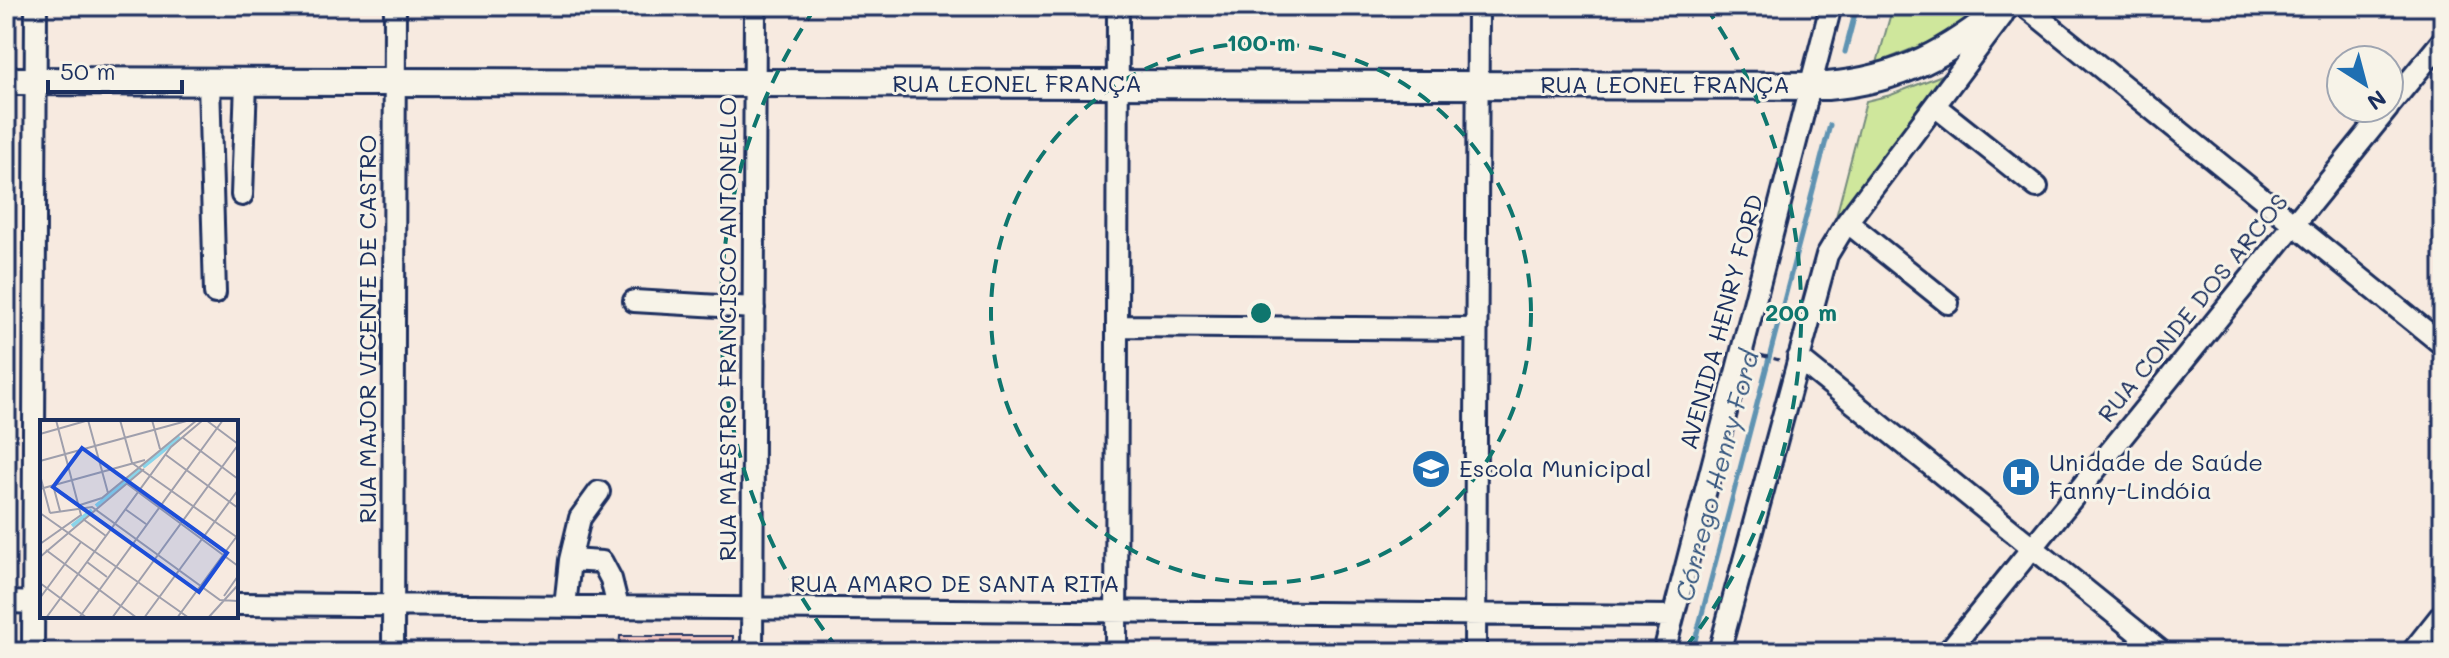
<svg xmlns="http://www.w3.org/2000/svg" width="2449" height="658" viewBox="0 0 2449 658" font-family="Mali,sans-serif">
<defs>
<filter id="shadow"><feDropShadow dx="-7" dy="7" stdDeviation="2" flood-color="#0004"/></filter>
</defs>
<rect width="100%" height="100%" fill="#f7eae0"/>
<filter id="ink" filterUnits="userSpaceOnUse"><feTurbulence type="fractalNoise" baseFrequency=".0125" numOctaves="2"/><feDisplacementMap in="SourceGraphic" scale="16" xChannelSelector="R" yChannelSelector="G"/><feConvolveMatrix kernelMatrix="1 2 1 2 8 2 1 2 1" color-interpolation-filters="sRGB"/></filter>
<g filter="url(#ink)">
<path fill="#cfe79c" stroke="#758b7d" stroke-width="2" d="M1893,6h95l-46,31 -65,26z
M1942,75l-107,146 31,-120 25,-6z"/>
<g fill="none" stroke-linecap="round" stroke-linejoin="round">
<path stroke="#5e93b2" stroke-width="5" d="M1845,52l12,-46
M1692,652l138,-527"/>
</g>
<path fill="#f8c8bf" stroke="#1b2f5e" stroke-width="2" filter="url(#shadow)" d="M620,636h113v16h-114z"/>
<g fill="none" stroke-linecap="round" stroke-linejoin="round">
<g stroke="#1b2f5e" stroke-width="26">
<path id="minor" d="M2025,6l418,339
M209,82l6,211
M1935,106l102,81
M2389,106l54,-66
M242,195l4,-113
M1847,222l101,81
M634,301l120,7
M1117,326l359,3
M1798,358l364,294
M570,560l32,2 9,17 7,28
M6,602l36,1
M236,604l1437,12
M565,607l5,-47 10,-42 19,-26
M33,652l3,-646
M393,652l2,-646
M752,652l3,-646
M1116,652l2,-646
M1475,652l3,-646
M1664,652l167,-646
M1719,652l108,-397 20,-33 155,-206
M1948,652l440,-544
M2412,652l31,-39"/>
</g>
<g stroke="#1b2f5e" stroke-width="32">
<path id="major" d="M6,81l1821,5c74,-6 123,-34 179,-80"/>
</g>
<path stroke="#1b2f5e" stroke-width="3" stroke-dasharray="8 6" stroke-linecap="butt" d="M1760,355l19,5"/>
<use href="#minor" stroke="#f7f3e8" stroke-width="20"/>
<use href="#major" stroke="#f7f3e8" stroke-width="26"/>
</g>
</g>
<g fill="none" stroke="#0f766e" stroke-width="4" stroke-dasharray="14 10">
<circle cx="1261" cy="313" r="270"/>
<path d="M838 649A540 540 0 0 1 816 7M1706 7A540 540 0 0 1 1684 649"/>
</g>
<defs>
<g id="school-disc" transform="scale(2)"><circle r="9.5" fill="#1f6fb2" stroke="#f7f3e8"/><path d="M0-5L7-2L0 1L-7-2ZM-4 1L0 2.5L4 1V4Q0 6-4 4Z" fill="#fff"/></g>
<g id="hospital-disc" transform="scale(2)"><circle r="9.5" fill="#1f6fb2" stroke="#f7f3e8"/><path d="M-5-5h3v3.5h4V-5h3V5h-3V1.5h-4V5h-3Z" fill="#fff"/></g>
</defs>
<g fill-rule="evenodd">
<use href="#school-disc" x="1431" y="469"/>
<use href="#hospital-disc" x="2021" y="477"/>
</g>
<g text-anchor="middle" stroke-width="6" stroke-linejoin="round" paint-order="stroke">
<g font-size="24" fill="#1b2f5e" stroke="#f7f3e8">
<text x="1017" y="92">RUA LEONEL FRANÇA</text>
<text x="1665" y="93">RUA LEONEL FRANÇA</text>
<text transform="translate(2193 308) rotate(-51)" y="8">RUA CONDE DOS ARCOS</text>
<text transform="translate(1722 322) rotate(-75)" y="8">AVENIDA HENRY FORD</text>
<text transform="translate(368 329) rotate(-90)" y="8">RUA MAJOR VICENTE DE CASTRO</text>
<text transform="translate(728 329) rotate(-90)" y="8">RUA MAESTRO FRANCISCO ANTONELLO</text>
<text x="955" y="592">RUA AMARO DE SANTA RITA</text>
</g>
<g font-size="24" fill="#1b2f5e" stroke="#f7f3e8" text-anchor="start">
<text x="2049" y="471">Unidade de Saúde<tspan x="2049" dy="28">Fanny-Lindóia</tspan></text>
<text x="1459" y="477">Escola Municipal</text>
</g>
<g font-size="26" font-style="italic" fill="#375881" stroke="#f7f3e8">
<text transform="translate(1717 476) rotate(-75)" y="9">Córrego Henry Ford</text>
</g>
</g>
<g transform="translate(40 420)">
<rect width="198" height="198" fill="#f7eae0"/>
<path fill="none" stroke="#8ad5ea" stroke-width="4" d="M103,47l37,-30M56,86l45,-37M32,106l20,-16"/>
<path fill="none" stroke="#9f9fac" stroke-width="2" d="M48,0l20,73M80,0l12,43 106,75M112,0l8,29M166,0l32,24M0,14l49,-14M142,17l56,42M126,35l72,53M0,41l150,-41M0,55l10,38M86,63l112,83M13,65l7,26M0,69l105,-29M40,85l22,-7 95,-78M85,89l21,15M0,93l149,105M10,93l42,-6 128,93 18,1M43,99l23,17M0,124l41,-29 -25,-95M6,130l91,68M0,137l104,-88M47,142l20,15M0,163l47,35M184,176l14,-20M0,178l41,-56M6,198l125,-171 32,-27M39,198l144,-198M72,198l126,-173M104,198l94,-128M137,198l60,-82M168,198l30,-33"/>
<path fill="#1d4ed8" fill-opacity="0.15" stroke="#1d4ed8" stroke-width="4" d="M42,28l145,105 -28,39 -146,-105z"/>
<rect width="198" height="198" fill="none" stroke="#1b2f5e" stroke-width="4"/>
</g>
<circle cx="1261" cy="313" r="12" fill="#0f766e" stroke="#f7f3e8" stroke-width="4"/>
<g font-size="24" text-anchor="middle" font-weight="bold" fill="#0f766e" stroke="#f7f3e8" stroke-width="6" stroke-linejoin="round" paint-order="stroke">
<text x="1261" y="51">100 m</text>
<text x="1801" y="321">200 m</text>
</g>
<rect width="2449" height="658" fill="none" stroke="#f7f3e8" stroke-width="32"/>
<rect x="16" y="16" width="2417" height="626" fill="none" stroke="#1b2f5e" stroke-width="3" filter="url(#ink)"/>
<g transform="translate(2365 84) rotate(144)"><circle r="38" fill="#f7f3e8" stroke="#9fa5b1" stroke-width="2"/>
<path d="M0-6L14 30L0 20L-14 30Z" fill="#1f6fb2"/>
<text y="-12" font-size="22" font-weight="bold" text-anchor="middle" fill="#1b2f5e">N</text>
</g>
<path d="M48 80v12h134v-12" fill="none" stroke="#1b2f5e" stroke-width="4"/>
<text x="60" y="80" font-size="24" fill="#1b2f5e" stroke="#f7f3e8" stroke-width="6" paint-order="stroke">50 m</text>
</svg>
